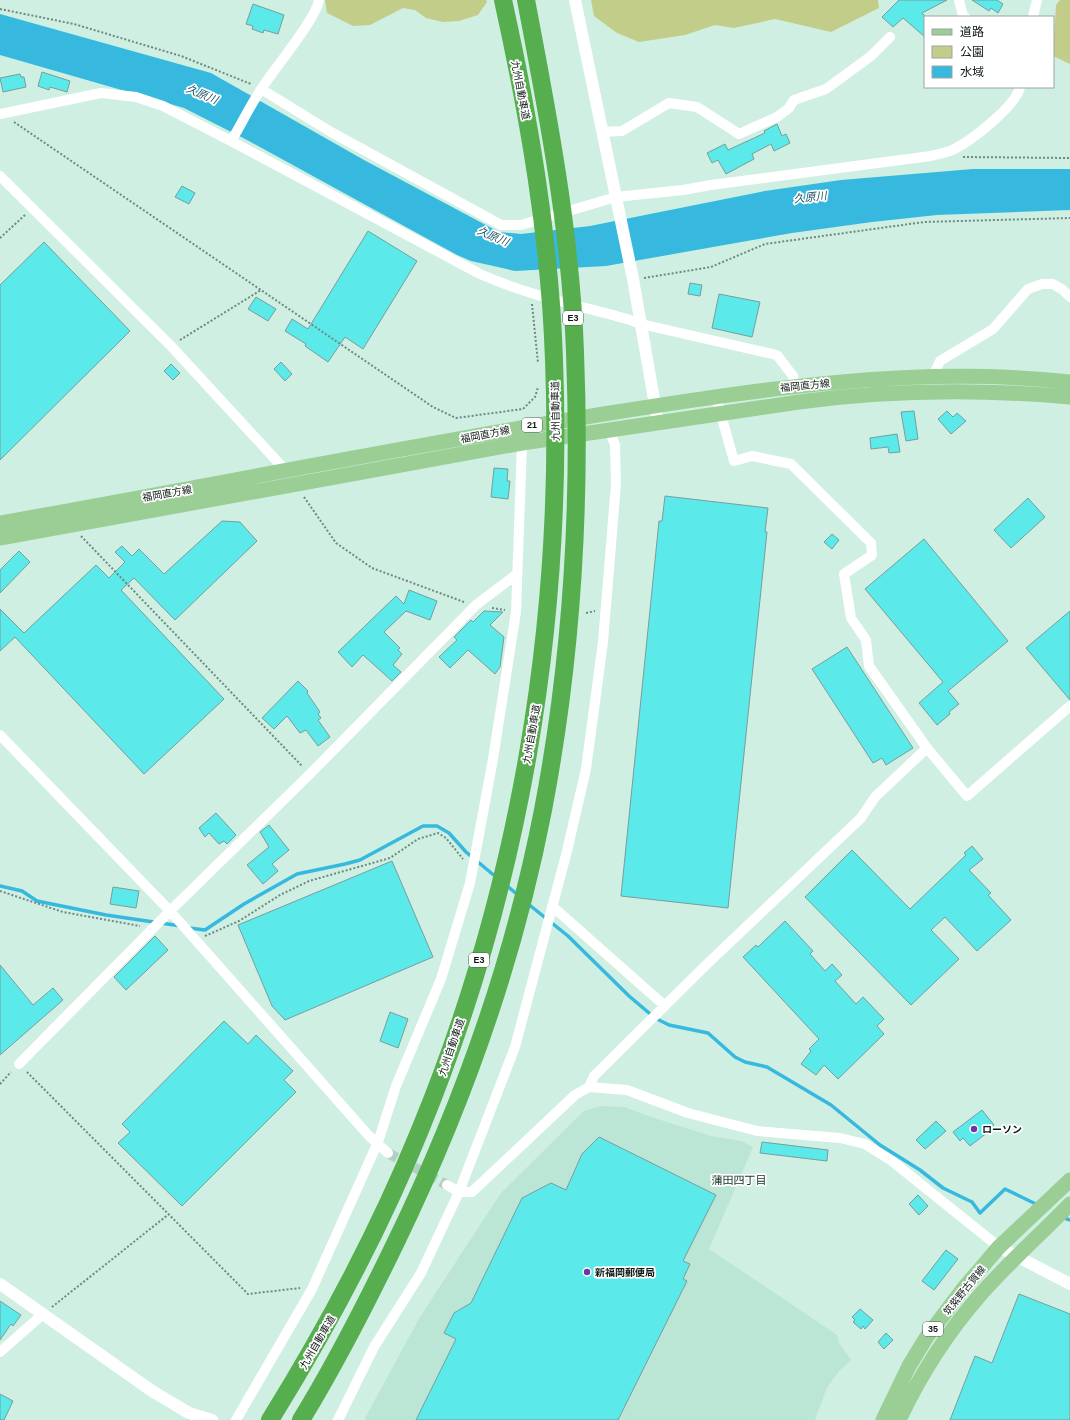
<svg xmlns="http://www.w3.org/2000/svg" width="1070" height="1420" viewBox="0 0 1070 1420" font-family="Helvetica,'Noto Sans JP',sans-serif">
<rect width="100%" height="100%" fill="#ceefe2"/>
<path fill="#bbe5d4" d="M601,1106l23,1 27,10 60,19 30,5 12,6 -44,102 128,86 2,8 12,17 -12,11 -12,17 -12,31 2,1h-451l-1,-2 55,-101 81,-124 83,-82z"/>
<path fill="#c3cd8a" d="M325,0h161l1,2 -9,13 -19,6 -16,1 -17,-4 -11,-8 -12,-2 -33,17 -17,1 -26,-13z
M591,0h287l1,8 -48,24 -56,-13 -41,9 -19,-3 -30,10 -46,7 -22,-9 -23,-17z
M1060,0h10v64l-17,-8 3,-51z"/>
<path fill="#37b9df" d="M0,14l211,59 153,87 135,72 22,2 69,-8 175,-35 76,-11 132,-11h97v41l-133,5 -65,7 -80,11 -186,33 -91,5 -44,-10 -14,-6 -210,-115 -63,-32 -184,-53z"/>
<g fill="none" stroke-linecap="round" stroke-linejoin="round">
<path stroke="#37b9df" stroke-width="3.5" d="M506,885l12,10
M0,886l22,5 15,10 69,14 75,11
M527,903l41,33 61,60 26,22 14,7 39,8 27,24 10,5 22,5 64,38 49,40 40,25 23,18 29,14 8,11 25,-24 33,16
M189,928l16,2 39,-26 53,-30 48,-10 15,-4 63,-34h14l12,7 17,19 30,25
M1062,1217l8,3"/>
</g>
<path fill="#5be9ea" stroke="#799d9d" d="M899,0h48l-25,13 3,3v21l-22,-19 -10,9 -11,-10z
M972,0h25l6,4 -5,9 -7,-5 -2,3z
M253,4l31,11 -6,19 -14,-4 -1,3 -11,-4 1,-3 -7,-2z
M42,72l28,9 -3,11 -17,-5 -1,3 -11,-4z
M20,74l1,3h3l2,10 -23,5 -3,-14z
M777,124l5,12 4,-2 4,9 -16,8 -3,-7 -19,10 2,5 -28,15 -8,-14 -6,3 -5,-10 18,-9 3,6 37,-17 -1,-2z
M182,186l13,7 -6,11 -14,-7z
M368,231l49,30 -54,88 -18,-12 -17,25 -23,-16 1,-2 -21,-13 7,-12 16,10z
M44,242l86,89 -130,129v-175z
M690,283l12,2 -2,11 -12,-2z
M719,294l41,8 -8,35 -40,-9z
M256,297l20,12 -8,12 -20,-12z
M281,362l11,12 -7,7 -11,-12z
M171,364l9,9 -7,7 -9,-9z
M914,411l4,28 -12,2 -5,-29z
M947,411l6,6 4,-4 9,8 -15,13 -13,-15z
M897,434l3,18 -11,1 -1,-6 -17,2 -1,-11z
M494,468l14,1 -1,12h3l-2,18 -17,-2z
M665,496l103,12 -3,24h2l-39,376 -107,-12 38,-375h3z
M1028,498l17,19 -34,31 -17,-18z
M222,521l18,1 17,19 -82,79 -41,-42 -13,12 103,109 -80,75 -129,-137 -15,14v-42l24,24 72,-68 13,13 16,-16 -10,-10 7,-6 10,10 7,-7 25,25z
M832,534l7,6 -7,9 -8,-7z
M924,539l84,102 -60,50 11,13 -10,8 1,2 -13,11 -18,-22 24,-21 -78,-93z
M19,551l11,11 -30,31v-23z
M409,590l28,11 -7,19 -24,-9 -22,21 16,16 -2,2 4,4 -9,11 8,7 -9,9 -29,-26 -11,12 -14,-15 58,-56 8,8z
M484,611l19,1 -13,13 14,12 -4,30 -5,7 -27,-24 -18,18 -11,-11 18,-17 -3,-3 17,-17 2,2z
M1070,611v89l-44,-52z
M847,647l66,101 -27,17 -4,-7 -9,5 -61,-94z
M298,681l10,10 -1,2 13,19 -2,2 3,4 -3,2 12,17 -12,9 -12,-16 -6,3 -13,-17 -13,13 -12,-11z
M216,813l20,22 -9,9 -3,-3 -5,3 -10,-11 -4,4 -6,-9z
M269,825l20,25 -17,14 6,7 -15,13 -16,-19 22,-18 -9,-15z
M972,846l11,13 -14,11 22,23 -3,2 23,25 -34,31 -32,-34 -14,13 28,29 -48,46 -106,-108 47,-47 58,59 56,-54 -2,-2z
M392,861l41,96 -148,63 -13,-14 -34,-81z
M113,887l26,4 -3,17 -26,-4z
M785,921l28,30 -3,3 15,17 7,-7 10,11 -7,6 21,23 7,-7 21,22 -7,7 7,8 -46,45 -14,-14 -8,10 -15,-11 10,-13 -2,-2 10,-10 -76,-82 13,-12 2,2z
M155,936l13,14 -42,40 -12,-13z
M0,965l33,40 20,-17 10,12 -63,55z
M390,1012l18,7 -10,29 -18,-7z
M224,1021l24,23 8,-9 37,36 -9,9 12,12 -114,114 -64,-63 12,-11 -8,-8z
M982,1110l12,15 -4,3 2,1 -22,17 -7,-8 -3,3 -7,-9z
M936,1121l10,10 -21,18 -9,-9z
M599,1137l117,58 -33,66 7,3 -7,15 4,2 -69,139h-202l40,-81 -12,-6 10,-20 17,-10 51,-105 29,-15 15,7 16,-36z
M762,1142l66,8 -1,11 -67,-8z
M918,1195l10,11 -9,9 -10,-11z
M946,1250l12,9 -24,31 -12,-9z
M1019,1294l51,20v106h-120l25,-64 17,7z
M0,1301l21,14 -8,11 -2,-2 -11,16z
M860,1309l13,11 -8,9 -2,-3 -2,3 -8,-7 2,-2 -3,-3z
M886,1333l7,7 -9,9 -6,-7z
M0,1394l13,7 -9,19h-4z"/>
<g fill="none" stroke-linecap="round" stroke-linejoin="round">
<path stroke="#b1cfc3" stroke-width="10" stroke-dasharray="10 5" stroke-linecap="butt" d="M388,1153l59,32"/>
<path stroke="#718880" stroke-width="2" stroke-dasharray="2 2" stroke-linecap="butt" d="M0,9l74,15 107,32 70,28
M14,122l419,285 23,11 67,-9 12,-12 3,-10
M963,157l107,1
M0,238l25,-23
M644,278l67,-11 54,-23 159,-22 146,-4
M532,304l6,59
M180,340l81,-50
M304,497l32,46 36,25 92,34
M81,536l221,230
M492,608l13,2
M586,613l9,-2
M0,891l63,21 77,14
M205,936l34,-15 41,-26 29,-14 81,-23 28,-19 20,-6 8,5 17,21
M27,1072l221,222 52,-6
M0,1084l11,-12
M52,1307l117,-93"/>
<path stroke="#fff" stroke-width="10" d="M959,0l4,16 2,1
M1033,17l4,-17
M261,89l70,43 170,93h20l95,-28 67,-7 28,-5 220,-29c7,-2 15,-3 21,-6 18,-8 64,-44 68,-63
M0,114l101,-21 35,4 27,9 68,35 249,133c47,21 97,31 147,45l14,5 136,31 16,21 2,9
M603,132l19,-1 47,-28 28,4 42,27 38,-17 12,-9 5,-8 32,-11 45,-33 19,-19
M231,141c11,-17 19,-36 31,-53 12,-19 54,-69 57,-88
M0,176l171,170 115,125
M933,376l7,-15 53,-32 35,-40 14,-5h11l10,6 7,7
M0,735l170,176 199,225 19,17
M927,748l40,48 103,-90
M552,906l113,100
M19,1064l151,-153 140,-137 166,-169 41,-31
M589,1087l5,-11 112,-111 155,-147 14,-21 52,-49 -58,-82 -3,-26 -15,-22 -7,-44 28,-19 -1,-12 -80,-79 -39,-8 -18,5 -18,-64
M447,1185l12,7h13l103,-97 14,-8 38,3 61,23 69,18 83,7 25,6 27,17 107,86
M0,1352l43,-38
M236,1420l76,-131 66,-147 18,-56 45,-107 29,-96 23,-124 23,-147 6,-169
M338,1420l36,-73 47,-74 38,-81 56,-145 52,-196 19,-82 17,-127 13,-158 -1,-39 -6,-16"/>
<path stroke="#fff" stroke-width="12" d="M575,0l58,279 25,143
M999,1247l71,37
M0,1284l152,107 37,22 23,7"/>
<path stroke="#9ace95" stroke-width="15" d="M0,523c204,-36 406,-77 610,-110 152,-24 306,-48 460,-31
M0,538l522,-95 277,-41c89,-12 181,-13 271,-5
M883,1420l26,-54 17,-28 37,-49 36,-42 71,-67
M899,1420c21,-45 48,-87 81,-125 28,-32 60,-60 90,-91"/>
<path stroke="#56ae4f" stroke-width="18" d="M270,1420c57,-92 109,-189 150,-290 100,-243 144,-508 134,-770 -4,-121 -25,-242 -51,-360
M301,1420c35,-57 65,-116 94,-176 67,-138 119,-284 148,-434 29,-151 38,-305 32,-458 -4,-117 -27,-237 -49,-352"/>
</g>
<g fill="#6f35ab" stroke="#fff" stroke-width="1.5">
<circle cx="974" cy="1129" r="4"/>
<circle cx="587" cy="1272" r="4"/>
</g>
<g text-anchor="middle" stroke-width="3.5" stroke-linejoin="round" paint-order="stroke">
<g fill="#fff" stroke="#555d5a" stroke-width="1">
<rect x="563" y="311" width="20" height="14" rx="3"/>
<rect x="522" y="418" width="20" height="14" rx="3"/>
<rect x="469" y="953" width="20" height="14" rx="3"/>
<rect x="923" y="1322" width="20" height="14" rx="3"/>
</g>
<g font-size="9" font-weight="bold" fill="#0c1814">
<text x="573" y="321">E3</text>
<text x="532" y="428">21</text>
<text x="479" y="963">E3</text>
<text x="933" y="1332">35</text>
</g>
<g font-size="10" fill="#0c1814" stroke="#fff">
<text transform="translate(521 90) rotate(79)" y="4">九州自動車道</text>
<text transform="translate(805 385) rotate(-6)" y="4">福岡直方線</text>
<text transform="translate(555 411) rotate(-91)" y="4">九州自動車道</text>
<text transform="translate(485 434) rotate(-11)" y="4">福岡直方線</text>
<text transform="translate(167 493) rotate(-10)" y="4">福岡直方線</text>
<text transform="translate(531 734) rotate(-80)" y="4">九州自動車道</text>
<text transform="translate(451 1047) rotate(-71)" y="4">九州自動車道</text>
<text transform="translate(964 1290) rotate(-51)" y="4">筑紫野古賀線</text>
<text transform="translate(317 1342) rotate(-60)" y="4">九州自動車道</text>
</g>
<g font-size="10" font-weight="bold" fill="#0c1814" stroke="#fff" text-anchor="start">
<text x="982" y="1133">ローソン</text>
<text x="595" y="1276">新福岡郵便局</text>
</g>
<g font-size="11" font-style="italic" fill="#1d5061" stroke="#fff">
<text transform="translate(202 94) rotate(23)" y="4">久原川</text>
<text transform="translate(810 197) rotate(-6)" y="4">久原川</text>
<text transform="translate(493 236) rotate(23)" y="4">久原川</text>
</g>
<g font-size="11" fill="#143127" stroke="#fff">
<text x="739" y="1184">蒲田四丁目</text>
</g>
</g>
<rect x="924" y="16" width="130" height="72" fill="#ffffff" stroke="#9ea3a1"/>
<rect x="932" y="29" width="20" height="6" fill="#9ace95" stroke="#9ea3a1"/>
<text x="960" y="36" font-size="12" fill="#0c1814">道路</text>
<rect x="932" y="46" width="20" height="12" fill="#c3cd8a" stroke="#9ea3a1"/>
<text x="960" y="56" font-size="12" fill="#0c1814">公園</text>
<rect x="932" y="66" width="20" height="12" fill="#37b9df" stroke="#9ea3a1"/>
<text x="960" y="76" font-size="12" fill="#0c1814">水域</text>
</svg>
